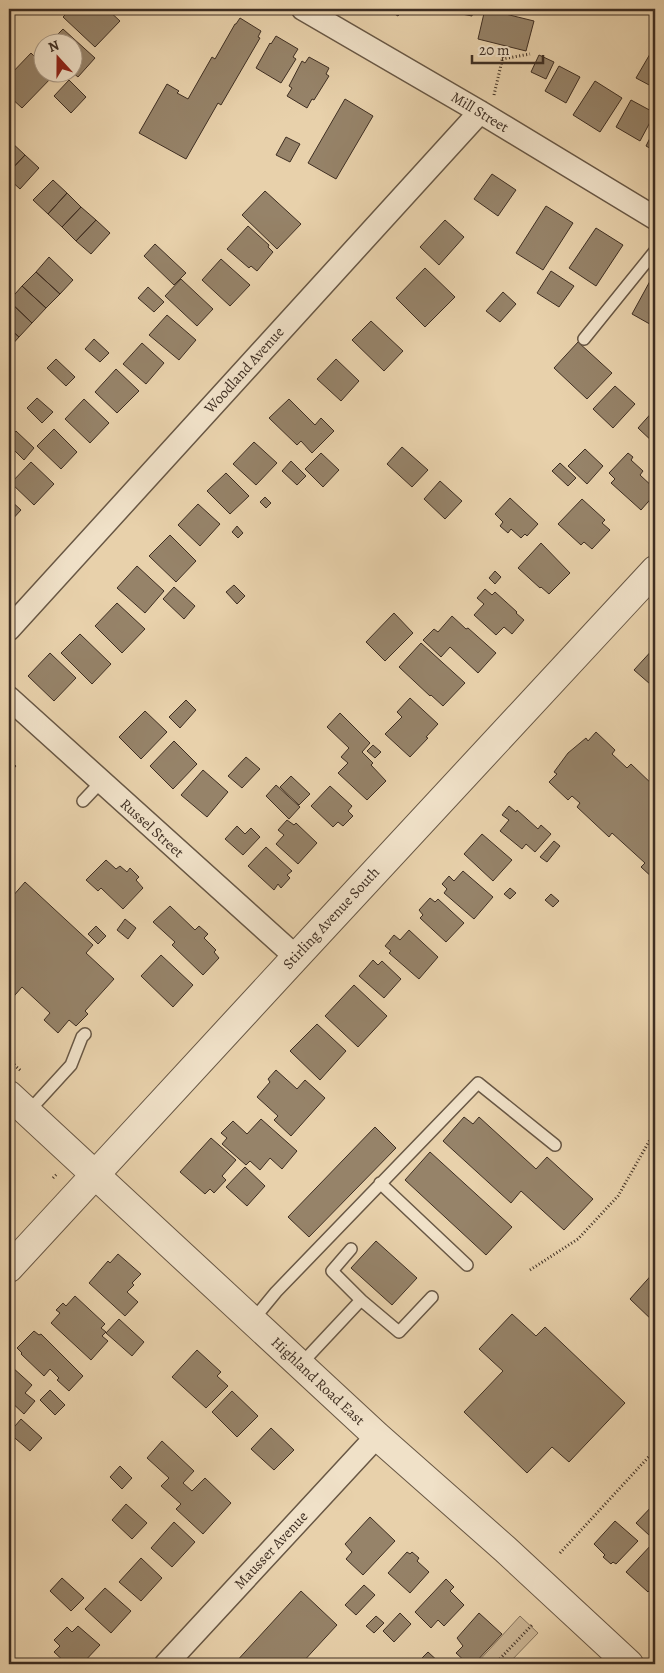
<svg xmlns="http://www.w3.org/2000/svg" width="664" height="1673" viewBox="0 0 664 1673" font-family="Alegreya,serif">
<rect width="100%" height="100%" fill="#e8d1ab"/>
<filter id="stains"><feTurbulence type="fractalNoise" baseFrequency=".004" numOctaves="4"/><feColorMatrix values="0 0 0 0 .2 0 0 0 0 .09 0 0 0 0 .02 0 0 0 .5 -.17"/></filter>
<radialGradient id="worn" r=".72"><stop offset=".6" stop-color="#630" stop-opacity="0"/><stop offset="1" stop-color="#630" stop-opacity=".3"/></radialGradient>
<path fill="#cbb594" stroke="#84725b" d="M520,1616l18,17 -30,31h-32z"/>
<path fill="#968369" stroke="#3e2e22" d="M71,9h36l13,12 -25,26 -32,-30z
M131,9h12l-6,6z
M386,9h17l-5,7z
M436,9h37l-1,7z
M485,9l49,12 -8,30 -48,-12z
M240,18l21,13 -3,6 2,1 -39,67 -3,-2 -32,56 -47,-26 28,-49 12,7 -2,2 11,6 24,-42 3,2 20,-35h1z
M63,29l32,29 -17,19 -6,-5v-30h-22z
M276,36l22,13 -5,8 3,2 -15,24 -25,-15 14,-25 1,1z
M31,53l11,11v8h10l2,3 -32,33 -13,-12v-20z
M650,54l5,3v21l-4,8 -15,-8z
M539,55l15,7 -8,17 -15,-7z
M309,57l20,11 -3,6 3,2 -15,24 -2,-1 -5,9 -20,-12 5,-8 -3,-2 13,-25 3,2z
M559,66l21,11 -14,26 -21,-12z
M69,80l17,17 -15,16 -17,-17z
M595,81l27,17 -22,34 -27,-17z
M345,99l28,17 -37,63 -28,-16z
M631,100l24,13 -15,28 -24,-14z
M655,128v23l-9,-5z
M286,137l14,7 -10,18 -14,-7z
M10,141l15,14 -16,17v-29z
M25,155l14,13 -19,21 -11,-10v-7z
M492,174l24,16 -18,26 -24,-17z
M53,180l14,13 -19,21 -15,-14z
M265,191l36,33 -24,25 -35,-34z
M67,193l14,14 -19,20 -14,-13z
M546,206l27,17 -30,47 -27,-17z
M81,207l15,13 -20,21 -14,-14z
M96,220l14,13 -19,21 -15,-13z
M445,220l19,17 -25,28 -19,-18z
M248,226l21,19 -1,2 5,5 -16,19 -6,-5 -2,2 -22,-19z
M596,228l27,17 -27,41 -27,-18z
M155,244l31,29 -12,12 -30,-29z
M49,257l24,23 -13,14 -24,-22z
M221,259l29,26 -20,21 -28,-26z
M425,268l30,29 -30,30 -29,-29z
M551,271l23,15 -15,21 -22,-14z
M36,272l24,22 -14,14 -24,-22z
M655,272v55l-23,-13z
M181,279l32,30 -16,17 -32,-30z
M22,286l24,22 -14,15 -23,-22z
M148,287l16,15 -10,10 -16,-14z
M503,292l13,12 -16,18 -14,-11z
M9,301l23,22 -13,14 -10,-9z
M167,315l29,25 -17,20 -30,-25z
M371,321l32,30 -19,20 -32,-31z
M9,328l10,9 -10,11z
M94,339l15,14 -9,9 -15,-13z
M578,342l34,31 -25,26 -33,-31z
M142,343l22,20 -18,21 -23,-20z
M56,359l19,18 -9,9 -19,-18z
M336,359l23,22 -18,20 -24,-22z
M116,369l23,22 -22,22 -22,-21z
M615,386l20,18 -22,24 -20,-19z
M37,398l16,14 -11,11 -15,-15z
M84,399l25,24 -19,20 -25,-24z
M289,399l26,26 6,-7 13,13 -22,22 -11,-12 -4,4 -28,-27z
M655,409v35l-17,-16z
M54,429l23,23 -16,17 -24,-23z
M16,431l18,17 -10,12 -15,-15v-6z
M254,442l23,21 -21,22 -23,-21z
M402,447l26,23 -16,17 -25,-23z
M585,449l18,17 -16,18 -19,-18z
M321,453l18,17 -16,17 -18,-18z
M628,453l5,4 -2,3 12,11 -3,4 15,14v5l-14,16 -30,-27 4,-4 -6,-6z
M291,461l15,15 -9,9 -15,-14z
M31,462l23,22 -20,21 -23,-22z
M560,463l16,15 -8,8 -16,-15z
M226,473l23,23 -19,18 -23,-23z
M440,481l22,20 -17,18 -21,-20z
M265,497l6,6 -5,5 -6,-6z
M510,498l28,26 -11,12 -2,-2 -4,4 -10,-9 -3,4 -8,-7 3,-4 -8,-8z
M9,499l12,11 -12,13z
M582,499l23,21 -3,3 8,7 -18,19 -8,-7 -3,3 -23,-21z
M198,504l22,20 -20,22 -22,-21z
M237,526l6,7 -5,5 -6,-6z
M170,535l26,26 -20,21 -27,-26z
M541,543l29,30 -21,21 -8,-7 -1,1 -22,-20z
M137,566l27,25 -19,22 -28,-25z
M495,571l6,6 -6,7 -6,-6z
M234,585l11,11 -8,8 -11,-12z
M174,587l21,19 -11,13 -21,-20z
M485,589l7,6 3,-3 22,20 -1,1 8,7 -12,14 -8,-7 -8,8 -22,-20 10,-11 -7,-6z
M117,603l28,26 -23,24 -27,-27z
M394,613l19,20 -28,28 -19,-19z
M452,616l14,13 2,-1 28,25 -18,20 -28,-26 -9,10 -18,-17 11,-11 4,3z
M80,634l31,30 -19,20 -31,-31z
M421,643l44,40 -22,23 -12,-11 -1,1 -31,-29z
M655,647v37l-2,-2 -3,2 -16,-14z
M50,653l26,25 -22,23 -26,-25z
M410,698l28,26 -12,13 2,1 -18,19 -25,-23 17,-17 -5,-5z
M186,700l10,10 -16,18 -11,-11z
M145,711l22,21 -26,27 -22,-22z
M340,713l30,30 -8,9 11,11 -2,2 15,16 -19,19 -29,-27 10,-10 -7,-6 8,-9 -22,-21z
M596,732l19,18 -3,4 15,14 4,-4 24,23v93l-14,-13 4,-4 -33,-30 -3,4 -32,-30 3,-4 -8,-7 -4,4 -19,-18 8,-8 -3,-2 14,-19 18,-15 2,3z
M174,741l23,23 -24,25 -23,-23z
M373,745l8,7 -6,6 -8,-7z
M9,750l5,5 -5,5 7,6 -7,8z
M246,757l14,12 -18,19 -14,-12z
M203,770l25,22 -21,25 -26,-22z
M291,776l19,18 -11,11 -19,-18z
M276,785l24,22 -11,12 -23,-23z
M330,786l22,20 -4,5 5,5 -10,10 -5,-4 -5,5 -22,-21z
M509,806l7,6 1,-2 21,19 3,-4 10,9 -16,18 -9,-8 -4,5 -22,-18 9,-11 -7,-5z
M287,820l7,5 2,-2 21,20 -19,21 -22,-20 8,-9 -6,-5z
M237,826l8,8 6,-6 9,9 -17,18 -18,-16z
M482,834l30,26 -19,21 -29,-27z
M554,841l6,5 -13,16 -7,-5z
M266,847l26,24 -5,4 3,3 -9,10 -3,-4 -4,6 -26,-24z
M106,860l10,9 4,-3 7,6 3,-4 9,9 -3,3 7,8 -20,21 -22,-21 -3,3 -12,-11z
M463,871l30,26 -19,22 -30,-26 3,-4 -5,-5 7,-8 5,5z
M25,882l68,63 -7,8 28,26 -29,32 3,3 -12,12 -7,-6 -11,13 -14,-13 6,-7 -28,-26 -13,15v-108l3,3z
M510,888l6,5 -6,6 -6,-5z
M551,894l8,7 -6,6 -8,-7z
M430,898l5,4 3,-3 26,24 -18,19 -26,-24 3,-3 -4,-5z
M170,906l25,24 4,-4 9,8 -4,4 12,12 -2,2 5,6 -16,17 -31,-30 3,-3 -22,-20z
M125,919l11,9 -8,11 -11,-9z
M96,926l10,10 -8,8 -10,-10z
M409,930l29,27 -19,22 -30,-26 2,-2 -6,-5 9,-11 6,5z
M161,955l32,30 -20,22 -32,-31z
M373,960l5,5 4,-4 19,18 -17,19 -25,-22z
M354,985l33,31 -29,31 -33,-31z
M317,1024l29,27 -26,29 -30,-29z
M276,1070l21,19 8,-9 20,18 -34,38 -17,-16 4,-4 -21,-19 13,-15 -2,-3z
M464,1117l9,7 6,-7 57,52 11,-12 46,42 -29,31 -43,-39 -10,12 -68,-62z
M261,1119l36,32 -15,18 -12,-11 -10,12 -10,-9 -4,4 -24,-21 5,-6 -6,-5 12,-12 14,13z
M375,1127l21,21 -87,89 -21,-20z
M211,1138l25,22 -14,16 4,4 -12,13 -4,-4 -5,5 -25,-22z
M430,1152l82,75 -26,28 -81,-75z
M245,1167l20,19 -18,20 -21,-19z
M376,1241l41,37 -25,27 -41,-37z
M118,1254l23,20 -9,9 2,2 -7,7 11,10 -13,14 -36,-33 19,-22 2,2z
M655,1271v52l-25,-24z
M75,1296l30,28 -4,4 5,4 -4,4 6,5 -17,19 -40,-37 9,-10 -4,-3 7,-7 3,3z
M512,1314l24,22 9,-9 80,76 -56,59 -17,-15 -25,26 -63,-61 39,-41 -24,-22z
M119,1319l25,23 -12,14 -26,-23z
M34,1331l5,4 2,-1 42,42 -14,15 -12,-11 2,-2 -9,-9 -6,7 -23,-22 1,-1 -5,-5z
M197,1350l24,22 -4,4 11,10 -22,22 -34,-31z
M9,1366l2,2 1,-1 20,18 -7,8 10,8 -11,13 -15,-14z
M50,1390l15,15 -10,10 -15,-15z
M232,1391l26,25 -21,21 -25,-25z
M21,1419l21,19 -12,13 -21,-18z
M271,1428l23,22 -20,20 -23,-21z
M162,1441l32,30 -11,12 9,8 13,-13 26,25 -28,31 -27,-25 5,-5 -20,-18 8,-8 -22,-20z
M120,1466l12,12 -10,11 -12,-12z
M655,1503v28l-5,5 -14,-13z
M126,1504l21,19 -15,16 -20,-19z
M370,1517l25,24 -32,34 -17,-16 6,-7 -7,-8z
M615,1521l23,20 -22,23 -3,-2 -2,2 -8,-7 2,-2 -11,-11z
M174,1522l21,20 -23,25 -21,-19z
M652,1544l3,3v37l-7,8 -22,-20z
M407,1552l3,2 2,-2 7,6 -2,3 12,11 -19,21 -22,-20z
M141,1558l21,20 -21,23 -22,-19z
M62,1578l22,20 -13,13 -21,-20z
M446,1579l8,8 -4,4 14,14 -20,21 -6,-6 -7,8 -16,-16z
M364,1585l11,10 -19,20 -11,-10z
M105,1588l26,23 -20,22 -26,-24z
M301,1591l36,34 -36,39h-67z
M400,1613l11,11 -17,18 -11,-11z
M479,1613l23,21 -28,30h-6l-12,-11 7,-7 -6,-8z
M376,1616l8,7 -10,10 -8,-7z
M78,1626l22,19 -18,19h-15l-13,-12 6,-6 -6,-6 13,-13 5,5z
M428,1652l13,12h-25z"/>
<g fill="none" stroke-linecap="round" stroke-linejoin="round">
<g stroke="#685744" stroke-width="14">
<path id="service" d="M584,339l71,-88
M83,801l18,-19
M28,1112l43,-47 11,-28 3,-3
M380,1183l87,82
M351,1249l-19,22 29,29
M253,1320l23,-28 202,-209 77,62
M301,1364l60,-64 38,32 33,-35"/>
</g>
<g stroke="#685744" stroke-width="25">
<path id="minor" d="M303,9l177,103 175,106
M9,629l471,-517
M9,698l287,259
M166,1664l211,-228"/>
</g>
<g stroke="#685744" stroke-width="30">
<path id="tertiary" d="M9,1095l368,341 128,113 124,115
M9,1268l287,-311 359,-387"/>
</g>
<path stroke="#3e2e22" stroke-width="3" stroke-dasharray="1 2.5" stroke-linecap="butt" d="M502,59l28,-5
M494,95l10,-43
M9,1060l12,11
M53,1178l5,-5
M530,1270l48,-31 40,-43 37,-65
M560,1553l95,-103
M495,1664l37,-39"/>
<use href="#service" stroke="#f0e1c8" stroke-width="11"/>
<use href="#minor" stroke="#f0e1c8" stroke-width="22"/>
<use href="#tertiary" stroke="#f0e1c8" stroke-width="28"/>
</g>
<g text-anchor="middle" stroke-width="4" stroke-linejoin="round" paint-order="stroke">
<g font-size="15" fill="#3e2e22" stroke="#f0e1c8">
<text transform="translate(480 112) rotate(31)" y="5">Mill Street</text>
<text transform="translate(244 370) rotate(-48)" y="5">Woodland Avenue</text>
<text transform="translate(152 828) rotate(42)" y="5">Russel Street</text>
<text transform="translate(331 918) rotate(-47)" y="5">Stirling Avenue South</text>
<text transform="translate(318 1381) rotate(43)" y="5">Highland Road East</text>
<text transform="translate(271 1550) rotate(-47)" y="5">Mausser Avenue</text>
</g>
</g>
<rect width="664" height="1673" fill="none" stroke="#e8d1ab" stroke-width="30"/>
<rect x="10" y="10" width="644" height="1653" fill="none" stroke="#3e2e22" stroke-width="2.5"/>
<rect x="15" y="15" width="634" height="1643" fill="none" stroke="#3e2e22"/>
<g transform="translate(58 58) rotate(339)"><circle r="24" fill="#f0e1c8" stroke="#a99986"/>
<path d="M0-4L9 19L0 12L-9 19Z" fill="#8f2418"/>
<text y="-8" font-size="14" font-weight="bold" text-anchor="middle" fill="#3e2e22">N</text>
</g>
<path d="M472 55v8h71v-8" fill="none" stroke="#3e2e22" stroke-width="2.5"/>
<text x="479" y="55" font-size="15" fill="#3e2e22" stroke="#f0e1c8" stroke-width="4" paint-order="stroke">20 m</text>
<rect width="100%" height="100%" filter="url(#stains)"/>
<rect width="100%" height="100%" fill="url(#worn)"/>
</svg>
